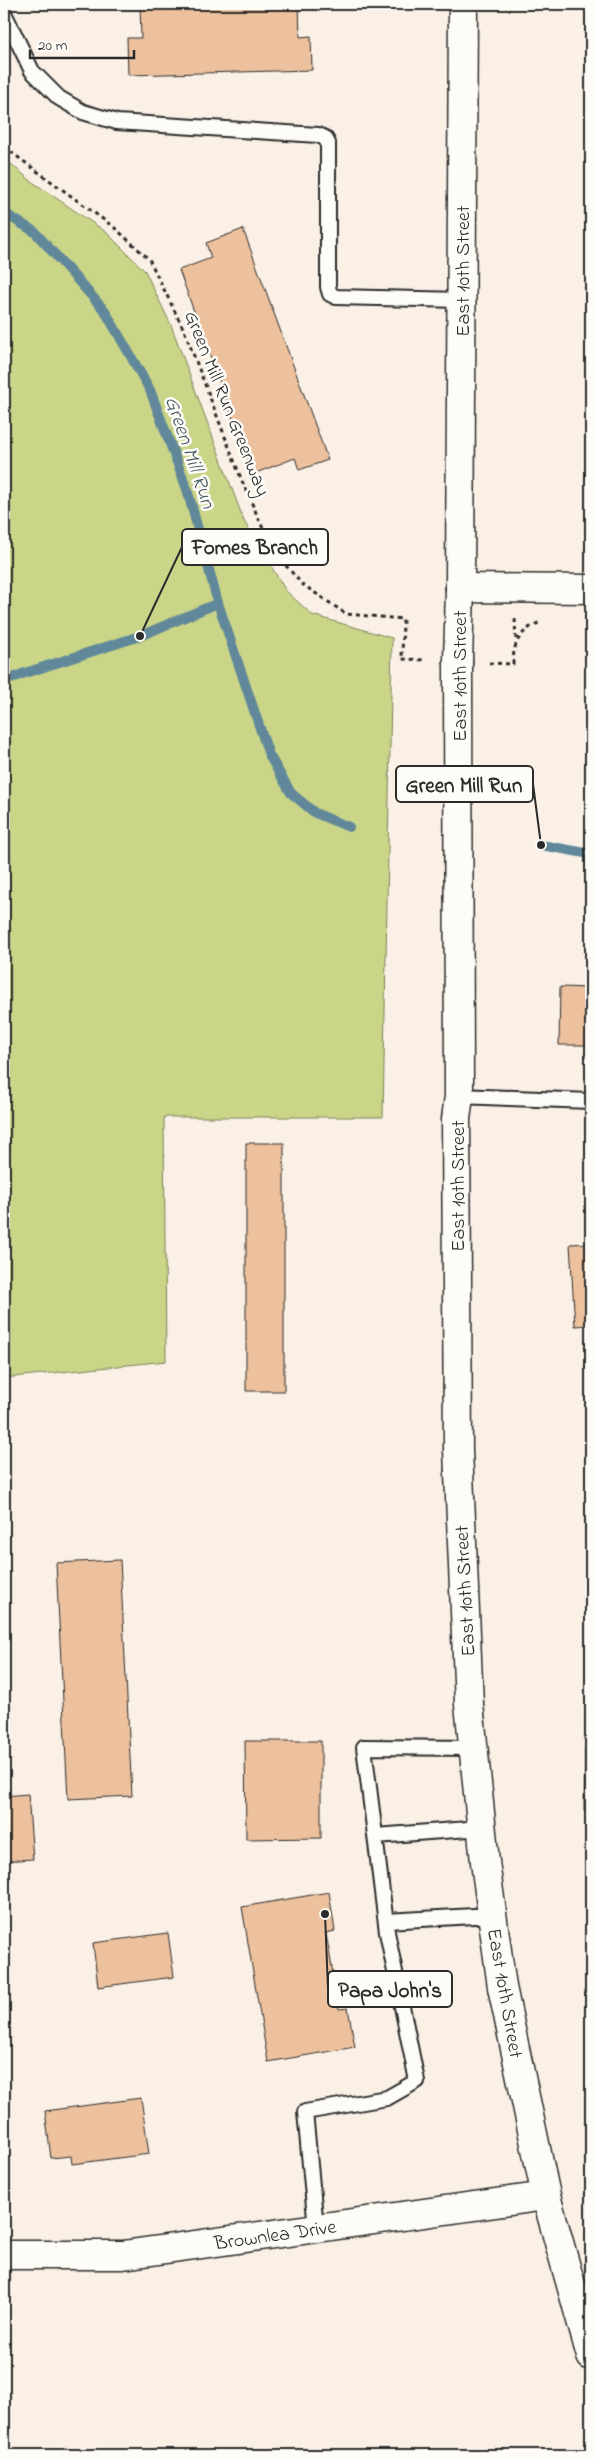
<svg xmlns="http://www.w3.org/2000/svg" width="595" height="2459" viewBox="0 0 595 2459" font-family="'Indie Flower',sans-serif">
<rect width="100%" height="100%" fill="#faf0e5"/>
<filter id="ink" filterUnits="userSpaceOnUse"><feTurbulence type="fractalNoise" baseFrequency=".02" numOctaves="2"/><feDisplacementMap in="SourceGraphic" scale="10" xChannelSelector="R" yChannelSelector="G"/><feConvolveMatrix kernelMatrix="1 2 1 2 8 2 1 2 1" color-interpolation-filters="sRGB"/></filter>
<g filter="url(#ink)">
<path fill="#cad588" stroke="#7a805a" d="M4,158l27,23 75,51 39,39 26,54 73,196 42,70 26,24 80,23 -9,479h-219l2,244 -162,17z"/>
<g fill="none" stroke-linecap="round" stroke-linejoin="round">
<path stroke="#60889a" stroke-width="10" d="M4,213l31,19 70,79 45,79 37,99 31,114 51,152 22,38 24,20 34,14
M4,682l18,-8 118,-38 78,-33
M541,845l50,9"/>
</g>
<path fill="#edc19d" stroke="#2b2b2b" d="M140,4h159l1,33 11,-1 1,34 -184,5 -1,-37h14z
M243,229l85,231 -29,10 -4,-12 -42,16 -74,-204 32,-12 -5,-15z
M560,987l31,1v57h-32z
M246,1143h38v248h-38z
M591,1243v82l-16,1 -5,-82z
M120,1560l12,236 -64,3 -12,-236z
M245,1741h76v97l-75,1z
M585,1747h6v64h-7z
M28,1794l5,65 -29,2v-65z
M329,1892l6,39 -9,2 13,76 9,-1 7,39 -87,15 -26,-155z
M168,1933l6,44 -76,10 -5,-44z
M141,2098l8,56 -77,10 -1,-8 -20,2 -6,-47z"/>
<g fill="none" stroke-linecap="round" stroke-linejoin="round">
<g stroke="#2b2b2b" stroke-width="18">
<path id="lane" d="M4,13l28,58 27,27 24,14 34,10 201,13 7,3 3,5v144l2,7 6,3 125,3
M459,1096l132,5
M376,1836l106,-8
M386,1921l106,-6
M316,2228l-11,-116 82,-14 30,-17 -30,-149 -23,-185 109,1"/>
</g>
<g stroke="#2b2b2b" stroke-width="31">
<path id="street" d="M460,588l131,1
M4,2255h119l423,-59"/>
</g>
<g stroke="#2b2b2b" stroke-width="31">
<path id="secondary" d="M458,662l2,-74"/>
</g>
<g stroke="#2b2b2b" stroke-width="31">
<path id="primary" d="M460,588l3,-584
M458,662l1,434 -3,23 2,331 11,254 16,158 17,125 44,209 45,160"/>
</g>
<path stroke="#2b2b2b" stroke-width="3" stroke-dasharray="4 4" stroke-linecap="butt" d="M4,147l111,81 34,31 35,71 58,151 31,70 29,33 44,30 57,5 -1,40 24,1
M515,619l1,21
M489,663l24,1c0,-21 7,-34 28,-42"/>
<use href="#lane" stroke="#fdfcf7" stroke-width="14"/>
<use href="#street" stroke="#fdfcf7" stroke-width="28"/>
<use href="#secondary" stroke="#fdfcf7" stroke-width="28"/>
<use href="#primary" stroke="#fdfcf7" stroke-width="28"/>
</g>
</g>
<g text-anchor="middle" stroke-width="5" stroke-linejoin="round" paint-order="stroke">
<g font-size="20" fill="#2b2b2b" stroke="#fdfcf7">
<text transform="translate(462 271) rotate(-90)" y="7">East 10th Street</text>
<text transform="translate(228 403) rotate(68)" y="7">Green Mill Run Greenway</text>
<text transform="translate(459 676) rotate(-90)" y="7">East 10th Street</text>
<text transform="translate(457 1186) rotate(-90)" y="7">East 10th Street</text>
<text transform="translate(464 1591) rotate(-93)" y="7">East 10th Street</text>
<text transform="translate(506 1993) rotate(80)" y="7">East 10th Street</text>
<text transform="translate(275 2234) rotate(-8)" y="7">Brownlea Drive</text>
</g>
<g font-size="21" font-style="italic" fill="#455a62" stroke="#fdfcf7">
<text transform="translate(191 452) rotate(71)" y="7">Green Mill Run</text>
</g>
</g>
<path fill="none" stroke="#2b2b2b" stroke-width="2" d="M140 636L182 547M541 845L533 784M325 1914L328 1989"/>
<g fill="#2b2b2b" stroke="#fdfcf7" stroke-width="2">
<circle cx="140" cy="636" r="5"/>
<circle cx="541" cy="845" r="5"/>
<circle cx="325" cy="1914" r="5"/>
</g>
<g fill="#fdfcf7" stroke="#2b2b2b" stroke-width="2">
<rect x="182" y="529" width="146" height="36" rx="5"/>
<rect x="396" y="766" width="137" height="36" rx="5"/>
<rect x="328" y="1971" width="124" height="36" rx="5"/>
</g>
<g font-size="21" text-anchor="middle" font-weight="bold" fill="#2b2b2b">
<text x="255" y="554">Fomes Branch</text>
<text x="464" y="792">Green Mill Run</text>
<text x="390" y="1997">Papa John's</text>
</g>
<rect width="595" height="2459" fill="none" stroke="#fdfcf7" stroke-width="20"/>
<rect x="10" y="10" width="575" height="2439" fill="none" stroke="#2b2b2b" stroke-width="2" filter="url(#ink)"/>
<path d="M30 50v8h104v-8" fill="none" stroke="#2b2b2b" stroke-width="2.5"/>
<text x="38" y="50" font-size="15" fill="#2b2b2b" stroke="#fdfcf7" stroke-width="4" paint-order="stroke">20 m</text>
</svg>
